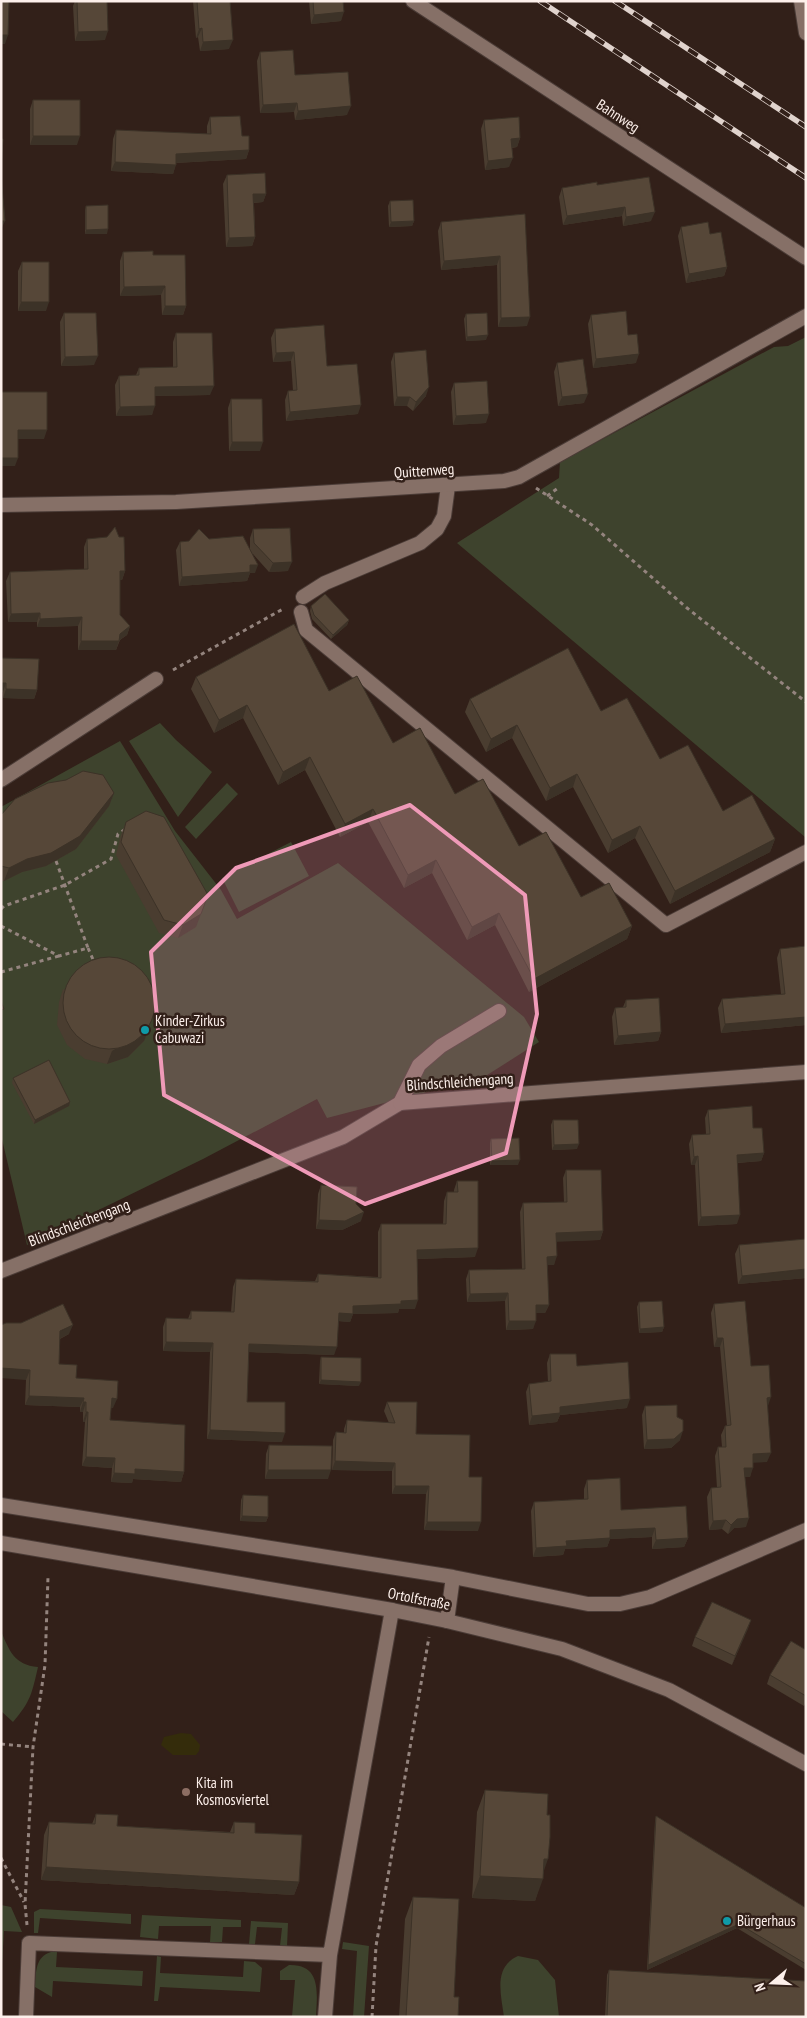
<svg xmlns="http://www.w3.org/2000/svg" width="807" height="2018" viewBox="0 0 807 2018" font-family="'PT Sans Narrow',sans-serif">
<rect width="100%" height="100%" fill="#322019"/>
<path fill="#3e432d" d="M806,337v500h-1l-348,-294 102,-65 1,-16 214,-115 14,-1z
M160,723l16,17 36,32 -34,45 -49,-76z
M120,741l55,90 46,59 16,29 101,-56 186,154 15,25 -55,35 -157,41 -10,-19 -114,60 -176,86 -26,-110v-328z
M227,783l11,11 -42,45 -11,-12z
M291,842l18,34 -70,36 -17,-34z
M1,1631c8,19 13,34 37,36 -6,26 -7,34 -25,55l-12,-11z
M1,1905l10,2 11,25 -18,-1 -3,50z
M40,1909l91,5v10l-91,-6 -2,15h-4v-21z
M142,1915l99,5v7h-18l-1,15h-12l1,-16h-52l-1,13 -18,-2z
M251,1921l37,2 -1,24 -7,-1 2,-18 -25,-1 -2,17h-6z
M343,1942l26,4 -5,71h-11l4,-66 -15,-2z
M51,1952h6l-1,15 87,4 -1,15 -89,-5 -1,16 -17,-10c1,-15 0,-30 16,-35z
M157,1956l4,1 -1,16 83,4 1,-16 11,1 7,6 -2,24 -100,-5 -2,14h-4z
M518,1956l20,4 17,20 4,37h-55c-3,-23 -11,-50 14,-61z
M289,1965c33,-1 28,29 27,52h-24l3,-37h-15v-9z"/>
<path fill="#342c0b" d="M181,1733l10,1 9,11 -1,6 -3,4h-23l-12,-10 3,-8z"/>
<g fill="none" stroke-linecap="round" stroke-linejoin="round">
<g stroke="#4b3c37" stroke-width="16">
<path id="service" d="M303,597l22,-14 95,-40 17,-14 7,-13 4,-30
M301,612l5,18 360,295 140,-73
M1,780l155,-101
M1,1271l342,-134 57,-34 19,-38 22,-19 58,-35
M1,1505l452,72 135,27h32l30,-7 156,-67
M447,1621l6,-44
M26,2017l3,-74 301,12
M325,2017l5,-62 62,-345"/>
</g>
<g stroke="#4b3c37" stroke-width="16">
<path id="minor" d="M413,1l393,257
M801,1l5,32
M1,505l175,-3 328,-21 15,-4 287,-161
M400,1103l406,-31"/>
</g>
<g stroke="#4b3c37" stroke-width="16">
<path id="tertiary" d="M1,1543l391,67 55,11 115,28 107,41 137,74"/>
</g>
<path stroke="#94847e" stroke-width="3" stroke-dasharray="4 4" stroke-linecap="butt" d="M536,488l56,37 95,83 119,94
M547,496l11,-8
M173,670l110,-61
M1,909l3,-3 61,-21 46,-26 7,-25 8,-5
M1,926l58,30 29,-8 -32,-87
M88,948l7,16
M1,972l58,-16
M1,1744l32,3
M1,1858l23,44
M27,1925l-2,-21 8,-157 12,-82 3,-88
M372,2017l4,-71 53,-309"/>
<use href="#service" stroke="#867067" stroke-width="14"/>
<use href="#minor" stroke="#867067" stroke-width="14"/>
<use href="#tertiary" stroke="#867067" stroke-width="14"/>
<g stroke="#e0d3cd" stroke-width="5.5">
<path id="rail" d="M540,1l266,177
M615,1l191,126"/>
</g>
<use href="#rail" stroke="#322019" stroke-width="4" stroke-dasharray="11" stroke-linecap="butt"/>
</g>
<path fill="#4a3d30" d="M75,1h2l28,39 -30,1 -2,-35z
M193,1h37l-1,48 -29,2 -2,-14 -2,1z
M309,1h34l-2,20 -30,3z
M260,52l35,23 52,40 -52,5 -1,-8 -34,1 -3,-52z
M33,100l44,45h-47v-36z
M210,117l32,19 7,14 -3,9 -70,4 -3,11 -62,-3 2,-32 3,-9 91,4v-8z
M484,120l36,18 -3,9 -5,1 -3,19 -24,3 -4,-41z
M227,175l39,19 -3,8 -9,1 1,34 -3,9 -26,1 -3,-63z
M597,185l54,36 -28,5 -1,-10 -59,9 -4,-28 3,-9z
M390,201l24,20 -2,5 -23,1 -1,-21z
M86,206l21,28h-22v-24z
M525,214l2,112 -29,1 -1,-62 -56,5 -3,-39 3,-9z
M681,227l29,7 17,33 -3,9 -38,7 -8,-47z
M123,252l63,54 -3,9h-21l-1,-20 -41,1v-35z
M22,262l24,49h-28v-40z
M64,313l30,52 -33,1 -1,-44z
M466,314l20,26 -20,1 -2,-22z
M591,315l45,48 -43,5 -5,-44z
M275,329l52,37 31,48 -72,7 -1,-21 3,-9h5l-2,-30 -18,1 -2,-24z
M176,333l34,62 -55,1 -3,19 -36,1 -1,-31 4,-9 17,-1 3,-7 34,-1v-25z
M394,353l32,43 -13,15 -6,-5h-13l-3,-44z
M557,363l27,40 -26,3 -4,-34z
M454,383l32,40 -33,2 -2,-33z
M231,399l29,52h-31l-1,-43z
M253,529l35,42 -19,1 -16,-18 2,19h-5l-3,8 -68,5 -3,-36 4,-8 29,-3 41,11v-12z
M87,539l38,32 -3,9h-2v35l10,11 -3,9 -7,5 -4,10h-38v-24l-41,1v-5h-29l-2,-41 4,-9 74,-3v-22z
M311,606l38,14 -2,5 -16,14 -19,-20 -2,-8z
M1,658l36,32 -3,9 -31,-1z
M196,677l133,14 252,206 51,29 -5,13 -98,53 -34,-67 -28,15 -35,-67 -28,15 -36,-66 -28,15 -35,-67 -27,15 -35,-67 -29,15 -23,-44z
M470,699l131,12 122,100 52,28 -5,13 -100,52 -35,-66 -27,15 -35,-66 -27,14 -34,-63 -26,14 -21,-40z
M114,793l-5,13 -33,43 -30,17 -24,6 -18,9h-3v-66z
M126,822l70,105 -18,11 -19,-5 -43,-78 5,-20z
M806,946v79l-85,8 -3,-25 4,-9 59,-5 -4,-36 3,-9z
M63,989l86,39 -5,13 -16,16 -21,7 -22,-5 -18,-14 -10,-20 2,-23z
M626,1000l35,32 -3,9 -44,4 -2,-28 3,-9 8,-1z
M13,1078l57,24 -1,4 -35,18 -22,-41z
M708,1110l45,18 11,25 -3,8 -23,2 -1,61 -39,2 -3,-61h-4l-2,-21 3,-9 14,-1 -1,-16z
M553,1120l24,29 -25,1 -1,-25z
M491,1139l27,26h-28v-22z
M566,1170l37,61 -3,9 -43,1 -3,24h-7l2,40 -4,8h-9l-3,16 -27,1 -1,-29 -38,1 -1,-23 3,-9 53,-1 -2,-57 3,-9 41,-1 -1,-24z
M457,1181l18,76 -58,2 -2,50h-16l-1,4 -45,1 -3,8 -11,-1 -5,34 -85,-3 -2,50 35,40 -75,-3 3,-87 -47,-1v-24l3,-9 22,1 3,-8 40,1 2,-25 3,-8 79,2 3,-7 60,3v-45l3,-8h62l1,-23 3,-9h7v-2z
M321,1185l35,19 5,17 -19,9 -26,-1 2,-35z
M806,1239v39l-68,6 -3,-30 4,-9z
M639,1302l25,25 -2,5 -23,1 -2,-26z
M714,1304l37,62 17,40 -1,56h-14l-3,15h-5l1,50 -12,1 -6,6 -6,-5 -13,1 -2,-33 4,-9h6l-2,-32 3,-9h4l-1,-12 4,-9h2l-7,-79h-6l-3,-34z
M1,1325l68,9 -9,5 -1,25 54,44h-2l-1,12 74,52 -3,10 -48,-3 -1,4 -21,-1 1,-14 -30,-2 3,-44h-2v-10h-3v-5l-55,-2 1,-25z
M550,1354l27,12 50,42 -67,7 -3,7 -28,3 -3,-33 3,-8 19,-2 -1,-19z
M321,1357l38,29 -40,-2 1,-23z
M387,1402l29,32 53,43 9,54 -54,-1 2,-36h-34v-23l-60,-1 1,-30 3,-8 8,1v-4l3,-9 42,3 -5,-12z
M645,1406l35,34 -9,8 -27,1 -2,-34z
M269,1445l59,34h-63l1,-25z
M587,1480l34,30 67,28 -4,9 -32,2v-12l-42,2 -3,8 -42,2 -2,6 -30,2 -2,-46 3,-9 50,-3v-10z
M243,1495l25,22 -2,5 -26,-1 1,-21z
M751,1620l-19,45 -40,-19 3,-9z
M806,1650v53l-2,3 -37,-22 3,-9z
M485,1790l62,25 -3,56 -9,30 -63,-3 5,-86z
M96,1814l21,12 113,6 4,-10 21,11 44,49 -5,13 -253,-15 3,-45 5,-13 43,2z
M656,1816l150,92v62l-69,-42 -90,42 8,-149z
M413,1897l41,100 4,20h-59l6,-98z
M609,1970l197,47h-201l2,-42z"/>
<path fill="#3c3227" d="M344,12l-3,9 -30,3 3,-9z
M202,28l-4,9 -2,1 3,-9z
M108,31l-3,9 -30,1 3,-9z
M1,35h7l-3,9h-4z
M233,40l-4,9 -29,2 3,-9z
M297,103l-3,9 -34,1 3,-8z
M351,106l-4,9 -52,5 3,-9z
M33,136h47l-3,9h-47z
M520,138l-3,9 -10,1 4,-9z
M249,150l-3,9 -73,4 3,-9z
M513,158l-4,9 -24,3 3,-9z
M115,162l61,3 -3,9 -62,-3z
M253,194h13l-3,8 -13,1z
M625,207l-3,9 -59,9 4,-9z
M655,212l-4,9 -28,5 3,-9z
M1,221h4l-4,9z
M414,221l-2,5 -23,1 2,-5z
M108,229l-1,5h-22l1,-4z
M255,237l-3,9 -26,1 3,-9z
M500,256l-3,9 -56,5 3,-9z
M727,267l-3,9 -38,7 3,-9z
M165,286l-4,9 -41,1 4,-9z
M21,302h28l-3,9h-28z
M165,306h21l-3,9h-21z
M530,317l-3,9 -29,1 3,-9z
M488,335l-2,5 -20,1 1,-4z
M294,352l-3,9 -18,1 3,-9z
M639,354l-3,9 -43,5 3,-9z
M98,356l-4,9 -33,1 4,-9z
M214,386l-4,9 -59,1 4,-9z
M429,387l-3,9 -13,15 3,-9z
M588,394l-4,9 -26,3 4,-9z
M397,397h13l-3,9h-13z
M361,405l-3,9 -72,7 4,-9z
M155,406l-3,9 -36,1 4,-9z
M489,414l-3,9 -33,2 3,-9z
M18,430h29l-3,9h-29z
M232,442h31l-3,9h-31z
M1,458h17l-3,8h-14z
M292,562l-4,9 -19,1 4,-9z
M250,565h8l-3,8h-5l-3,8 -68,5 3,-9z
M120,571h5l-3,9h-5z
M40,613l-3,9h-29l3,-8z
M82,617l-4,9 -41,1 3,-8z
M349,620l-2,5 -16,14 2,-4z
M130,626l-3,9 -9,6h1l-3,9h-38l3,-9 39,-7z
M1,683h5l-3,9h-2z
M6,689l31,1 -3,9 -31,-1z
M247,705l-4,13 -29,15 5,-13z
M517,725l-5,13 -26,14 5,-13z
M310,757l-5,13 -27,15 5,-13z
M577,774l-4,13 -27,14 4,-13z
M114,793l-5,13 -33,43 -30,17 -24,6 -18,9 5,-13 18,-9z
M373,809l-5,13 -28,15 5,-13z
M640,826l-5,12 -27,15 4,-13z
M775,839l-5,13 -100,52 5,-13z
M436,860l-4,13 -28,15 4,-13z
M499,913l-4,12 -28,15 5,-13z
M201,914l-5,13 -18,11 5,-13z
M632,926l-5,13 -98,53 5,-13z
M806,1017v8l-85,8 4,-9z
M149,1028l-5,13 -16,16 -21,7 5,-13z
M661,1032l-3,9 -44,4 4,-9z
M70,1102l-1,4 -35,18 1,-4z
M579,1144l-2,5 -25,1 2,-5z
M764,1153l-3,8 -27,2 3,-8z
M698,1156l-3,9h-4l3,-8z
M520,1160l-2,5h-28l2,-4z
M364,1212l-3,9 -19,9 -26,-1 3,-9z
M740,1215l-3,9 -39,2 3,-9z
M603,1231l-3,9 -47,2 3,-9z
M478,1248l-3,9 -61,2 3,-9z
M557,1256l-3,9h-10l3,-8z
M806,1269v9l-68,6 4,-8z
M508,1293l-3,8 -38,1 3,-8z
M418,1300l-3,9h-16l-1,4 -45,1 -3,8 -14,-1 3,-8 14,-7 48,-5z
M536,1305h13l-4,8h-12z
M509,1321h27l-3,8 -27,1z
M73,1325l-4,9 -12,6 3,-9z
M664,1327l-2,5 -23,1 1,-4z
M717,1338h6l-3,9h-6z
M166,1342l47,1 -3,9 -47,-1z
M249,1344l88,3 -3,8 -88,-3z
M1,1368l29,2 -4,10 -25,-2z
M321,1380l40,2 -2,4 -40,-2z
M29,1396l55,2 -4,9 -55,-2z
M771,1397l-3,9 -1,-8z
M112,1398l5,1 -4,9h-5z
M630,1399l-3,9 -67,7 -3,7 -28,3 3,-9 28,-9z
M83,1402h3l-3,10h-3z
M86,1412h2l-3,10h-2z
M210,1430l75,3 -3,9 -75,-3z
M683,1431l-3,9 -9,8 -27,1 3,-9z
M771,1453l-4,9 -18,1 4,-9z
M86,1457l29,1 -3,10 -30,-2z
M335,1461l60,2 -3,8 -60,-1z
M744,1468h9l-3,9h-9z
M135,1469l49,3 -3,10 -48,-3 -1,4 -21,-1 3,-9z
M268,1470h63l-3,9h-63z
M395,1486h34l-3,8h-34z
M242,1516l26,1 -2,5 -26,-1z
M749,1518l-3,9 -12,1 -6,6 3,-9 6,-6z
M726,1520l-4,9 -13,1 4,-9z
M427,1522h54l-3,9 -54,-1z
M655,1528l-3,9 -42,2 -3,8 -42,2 -2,6 -30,2 3,-9 74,-18z
M688,1538l-4,9 -32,2 4,-9z
M751,1620l-3,9 -16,36 3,-9z
M544,1859h4l-7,20h2l-8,22 -63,-3 8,-22z
M46,1867l253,15 -5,13 -253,-15z
M739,1924l-2,4 -90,42 1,-5z"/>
<path fill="#564738" stroke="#3c3227" d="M1,1h8l-1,34h-7z
M77,1h30l1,30 -30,1z
M197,1h33l3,39 -30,2 -1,-14 -3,1z
M313,1h30l1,11 -30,3z
M293,50l2,25 53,-3 3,34 -53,5 -1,-8 -34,2 -3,-53z
M33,100h47v36h-47z
M240,116l2,20h7v14l-73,4v11l-61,-3 1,-32 95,4 -1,-17z
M519,117l1,21 -9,1 2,19 -25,3 -4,-41z
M1,139h2l-2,29z
M265,173l1,21h-13l2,43 -26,1 -2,-63z
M1,174l4,47h-4z
M649,177l6,35 -29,5 -1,-10 -58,9 -5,-28 35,-6v3z
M413,200l1,21 -23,1 -1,-21z
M108,205v24l-22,1v-24z
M525,214l5,103 -29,1 -1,-62 -56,5 -3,-39z
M708,222l2,12 11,-2 6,35 -38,7 -8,-47z
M153,251v4h32l1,51h-21v-20l-41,1 -1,-35z
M22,262h27v40h-28z
M626,311l2,24 9,-1 2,20 -43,5 -5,-44z
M64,313h32l2,43 -33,1z
M487,313l1,22 -21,2 -1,-23z
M324,325l3,41 30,-2 4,41 -71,7 -2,-21 9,-1 -3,-38 -18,1 -1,-24z
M176,333h36l2,53 -59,1v19l-35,1 -1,-31 20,-1v-7l38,-1z
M426,350l3,37 -13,15 -6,-5h-13l-3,-44z
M583,359l5,35 -26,3 -5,-34z
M487,381l2,33 -33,2 -2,-33z
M1,392h46v38h-29v28h-17z
M231,399h31l1,43h-31z
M115,527l4,10h5l1,34h-5v44l10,11 -10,8 -1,7h-38l1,-24 -42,2v-6l-29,1 -1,-42 78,-3 -1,-30 20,-2z
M290,528l2,34 -19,1 -19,-20 -1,-14z
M199,529l10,10 34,-3 15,29h-8v7l-68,5 -2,-35 9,-1z
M325,594l24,26 -16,15 -19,-20 -3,-9z
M294,624l35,67 28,-15 36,67 27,-15 35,66 28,-15 36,67 27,-14 35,65 28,-14 23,43 -98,53 -35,-66 -27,14 -36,-67 -28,15 -35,-66 -28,15 -35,-67 -27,15 -36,-67 -28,15 -23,-43z
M568,648l33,63 26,-13 33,61 28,-14 35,66 29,-16 23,44 -100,52 -35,-65 -28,14 -35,-66 -27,14 -33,-63 -26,14 -21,-40z
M1,658l38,1 -2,31 -31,-1v-6h-5z
M83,771l20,4 11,18 -34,43 -29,17 -24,6 -18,9 -8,-2v-51l14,-16 33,-16 18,-3z
M146,811l18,6 44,78 -7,19 -18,11 -19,-5 -43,-78 5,-20z
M806,946v71l-81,7 -3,-25 63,-5 -5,-45z
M63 1003a46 46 0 1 1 92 0a46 46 0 1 1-92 0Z
M659,998l2,34 -43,4 -3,-28 11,-1v-7z
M1,1001l3,8 -3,1z
M49,1060l21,42 -35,18 -22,-42z
M752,1106l1,22h9l2,25 -27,2 3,60 -39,2 -3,-61 -4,1 -2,-22 18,-1 -2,-24z
M553,1120h25l1,24 -25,1z
M519,1138l1,22 -28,1 -1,-22z
M566,1170h35l2,61 -47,2 1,23 -10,1 2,48h-13v16h-27l-1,-28 -38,1 -1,-24 56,-1 -2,-66 44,-1z
M457,1181h21v67l-61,2 1,50 -17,1v3l-48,2v8l-14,-1 -2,34 -88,-3 -2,58h38v31l-75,-3 3,-87 -47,-1v-24l25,1v-8l43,1 2,-33 82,3v-8l63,4v-54h65l1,-32h11z
M321,1185l36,2 -1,17 8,8 -19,9 -26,-1z
M806,1239v30l-64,7 -3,-31z
M662,1301l2,26 -24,2 -1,-27z
M745,1301l6,65 18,-1 2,32 -4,1 4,55 -18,1v14h-9l5,50 -12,1 -6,6 -5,-5 -13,1 -2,-33 10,-1 -3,-40h8l-1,-21 6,-1 -8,-87h-6l-3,-34z
M63,1304l10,21 -13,6 -1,33 18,1 -1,13 42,3 -1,18 -5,-1 -2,22 75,5 -1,47 -49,-3v5l-21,-1 1,-15 -29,-1 2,-45h-2v-10h-3l1,-4 -55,-2 1,-26 -29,-2v-43l5,-2h15z
M550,1354h26l1,12 51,-4 2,37 -70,8v6l-28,3 -3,-32 22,-3z
M321,1357l40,1v24l-40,-2z
M387,1402h30l-1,32 54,1 -1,42h13l-1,45h-54l2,-36h-34v-23l-60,-2 1,-29 10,1 1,-13 48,3z
M677,1405v12l6,3v11l-9,8 -27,1 -2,-34z
M269,1445l63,1 -1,24h-63z
M620,1478l1,32 65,-4 2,32 -32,2 -1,-12 -45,2v8l-44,3 1,5 -31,2 -2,-46 54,-3 -1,-19z
M243,1495l25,1v21l-26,-1z
M712,1602l39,18 -16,36 -40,-19z
M791,1641l15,9v46l-36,-21z
M485,1790l63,4 -1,21h3v22l-2,22h-4l-1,20 -63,-3z
M96,1814l22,1 -1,11 117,7v-11l21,1v10l47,2 -3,47 -253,-15 3,-45 46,2z
M656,1816l150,92v56l-67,-40 -91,41z
M413,1897l46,2 -5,98h5l-1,20h-52z
M609,1970l197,11v36h-199z"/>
<path fill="#ef9ab8" fill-opacity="0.2" stroke="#ef9ab8" stroke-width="4" stroke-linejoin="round" d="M410,805l115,90 12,119 -31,139 -141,51 -201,-109 -13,-143 85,-84z"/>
<g fill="#0f9aa8" stroke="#322019" stroke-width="2">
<circle cx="145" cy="1030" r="5"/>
<circle cx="727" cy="1921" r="5"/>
</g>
<circle fill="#8d6e63" stroke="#322019" stroke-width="2" cx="186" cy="1792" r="5"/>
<g text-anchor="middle" stroke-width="5" stroke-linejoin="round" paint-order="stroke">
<g font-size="15" fill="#fdf0eb" stroke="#322019">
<text transform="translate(618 116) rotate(33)" y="5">Bahnweg</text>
<text transform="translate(424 471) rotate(-4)" y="5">Quittenweg</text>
<text transform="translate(460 1082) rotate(-4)" y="5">Blindschleichengang</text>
<text transform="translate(79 1223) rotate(-21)" y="5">Blindschleichengang</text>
<text transform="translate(419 1599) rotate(11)" y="5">Ortolfstraße</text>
</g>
<g font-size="15" fill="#fdf0eb" stroke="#322019" text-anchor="start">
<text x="155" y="1026">Kinder-Zirkus<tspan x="155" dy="17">Cabuwazi</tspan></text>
<text x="196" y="1788">Kita im<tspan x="196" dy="17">Kosmosviertel</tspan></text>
<text x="737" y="1926">Bürgerhaus</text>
</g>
</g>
<rect width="807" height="2018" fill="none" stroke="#fdf0eb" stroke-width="5"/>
<g transform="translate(772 1983) rotate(251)" stroke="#322019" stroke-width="4" paint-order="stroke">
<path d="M0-4L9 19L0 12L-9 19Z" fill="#fdf0eb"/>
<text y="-8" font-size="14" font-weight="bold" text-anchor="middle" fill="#fdf0eb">N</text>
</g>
</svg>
